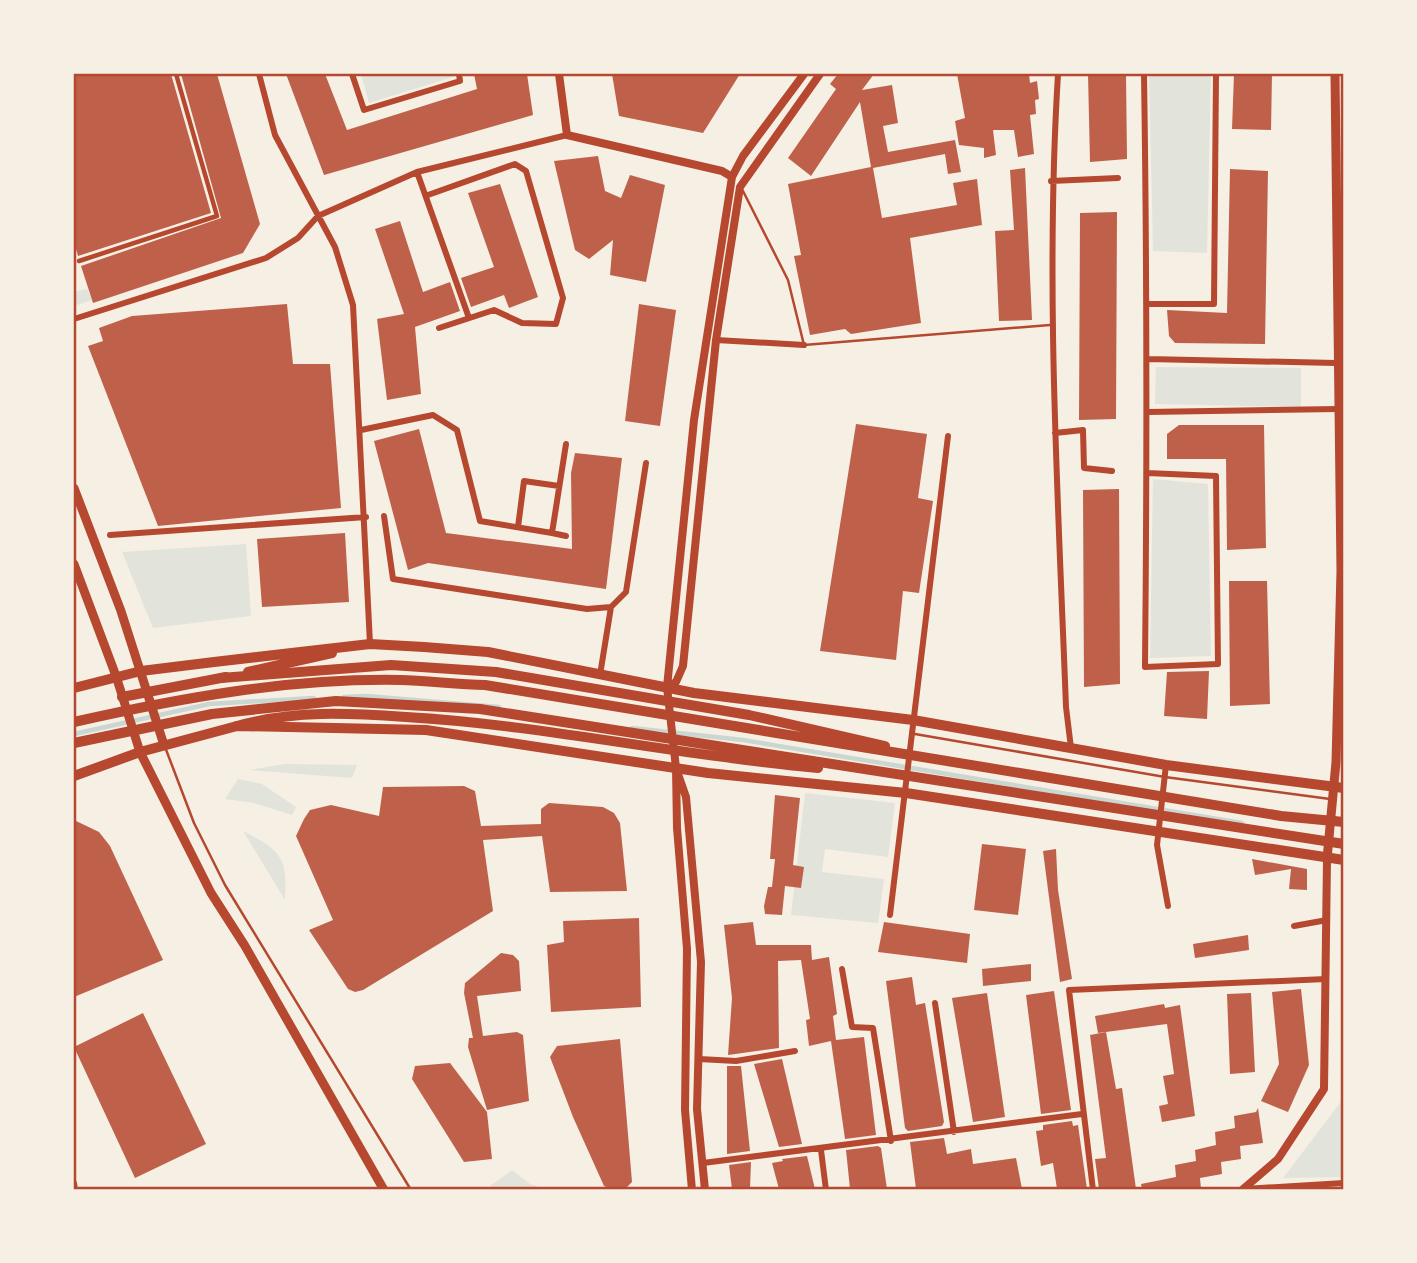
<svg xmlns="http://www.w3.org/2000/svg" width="1417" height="1263" viewBox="0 0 1417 1263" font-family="Rubik,sans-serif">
<rect width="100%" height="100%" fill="#f6efe4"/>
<path fill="#e2e4dc" d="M361,74h92v3l-84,26z
M1149,74h62l-4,179 -54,-2z
M87,289l5,11 -18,6v-14z
M1156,367l145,1v39l-146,-3z
M1153,479l55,5 3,172 -61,2z
M246,544l5,72 -98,12 -31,-76z
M285,764l72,1 -5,13 -103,-8z
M238,779l24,5 34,23 -4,8 -38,-12 -29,-4z
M805,793l90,10 -7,54 -63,-8 -3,23 62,7 -6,44 -87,-8z
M243,831c38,19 45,27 42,69z
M1343,1099v78l-60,1z
M512,1170l18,14 16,5 -50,1 -6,-4z"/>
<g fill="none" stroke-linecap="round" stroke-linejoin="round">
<path stroke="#c9d6d2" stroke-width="4.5" d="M344,697l22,-1 133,11
M632,728l111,12 499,83
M74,734l135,-30 105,-6"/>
</g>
<path fill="#bf614a" d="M74,74h97l40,139 -133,43 -4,-14z
M181,74h36l43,150 -17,29 -150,50 -12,-37 140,-48z
M286,74h39l22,56 130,-41 -3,-15h53l6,41 -209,60z
M612,74h128l-37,59 -84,-17z
M838,74h36l-12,16 30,-5 6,38 -15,3 5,26 67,-12 6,32 -13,2 -3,-20 -72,14 9,50 75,-13 -4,-22 24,-4 5,46 -72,13 11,85 -70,11 -6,-5 -35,6 -16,-79 7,-1 -13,-71 83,-17 -11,-65 -49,74 -23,-18 48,-69 -6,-5z
M957,74h72l1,9 7,-2 2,18 -4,1 1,14 -6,1 4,39 -16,3 -4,-27h-21l3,25 -12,3v-10l-25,-3 -4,-24 10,-3z
M1088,74h38l1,85 -37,3z
M1234,74h38l-1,56 -39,-1z
M598,156l7,35 16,7 9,-23 35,10 -19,97 -36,-7 3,-35 -24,19 -14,-9 -21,-89z
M1025,168l7,152 -33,1 -4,-90 19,-1 -4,-60z
M1230,169l38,2 -3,173 -90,-1 -6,-7 -2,-26 60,3z
M500,184l38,113 -29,11 -5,-13 -33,12 -10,-29 33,-11 -26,-74z
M1117,212l-1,207 -37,1 1,-207z
M400,221l23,71 27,-10 10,29 -45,16 6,67 -34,6 -10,-81 27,-5 -29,-85z
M287,304l6,60h37l11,144 -183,18 -70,-180 15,-5 -4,-13 33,-12z
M639,304l37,6 -16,116 -35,-5z
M856,424l71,10 -9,64 15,3 -14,92 -16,-2 -7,69 -76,-9z
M1179,425h85l2,123 -39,2 -1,-91h-59v-25z
M419,429l27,104 126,16 -1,-76 4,-20 47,5 -16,131 -178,-26 -20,7 -34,-129z
M1119,489l1,195 -36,3 -1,-197z
M345,533l4,69 -87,5 -5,-68z
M1229,581h38l3,123 -40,2z
M1209,671l-2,48 -43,-3 3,-44z
M464,786l11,5 6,35 60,-2v-15l8,-6 54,4 11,6 6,10 7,68 -77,1 -8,-56 -59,4 10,71 -130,79 -8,2 -7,-3 -39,-59 24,-10 -37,-84 8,-17 6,-9 21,-5 48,11 4,-29z
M775,795l25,3 -7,67 11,2 -3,21 -16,-2 -3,29 -17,-1 -1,-8 4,-19h4l3,-28h-5z
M74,820l25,12 11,14 53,114 -89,37z
M982,844l44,5 -8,66 -44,-5z
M1056,849l2,41 14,89 -12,3 -17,-131z
M1252,859l55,10v21l-18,-1 2,-20 -36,6z
M639,918l2,89 -90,5 -4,-67 17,-3 -1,-21z
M753,922l3,23h55l1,15 17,-3 8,57 -4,2 3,24 28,-3 12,98 -31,4 -14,-98 -22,5 -3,-26 4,-1 -9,-59 -23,1 1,87 -51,7 4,-57 -8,-73z
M884,922l86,12 -3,29 -89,-11z
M1248,935l1,15 -54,8 -2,-14z
M501,953l12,2 6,6 2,30 -44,5 6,40 34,-4 6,3 6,66 -42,9 -19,-63 1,-9h4l-9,-45 1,-10z
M1031,964v17l-48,5 -1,-17z
M912,977l4,28 9,-2 19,119 -2,4 -34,5 -3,-3 -19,-147z
M1301,989l8,76 -21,47 -27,-11 18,-37 -7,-72z
M1054,991l17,119 -30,4 -15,-119z
M987,993l18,124 -32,5 -21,-124z
M1251,993l4,79 -25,2 -3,-80z
M1164,1004l1,4 15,-3 15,111 -33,6 -3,-16 9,-2 -5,-28 11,-2 -7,-50 -69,9 -3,-17z
M143,1013l63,131 -71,34 -61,-131z
M1106,1032l10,57 6,-1 14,101h-37l-4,-30 11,-1 -16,-123z
M620,1039l12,143 -5,5 -18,1 -5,-2 -31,-69 -23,-60 7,-11z
M782,1059l20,85 -23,3 -25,-83z
M450,1063l37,49 5,47 -28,3 -52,-83 3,-13z
M727,1066h14l9,85 -23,3z
M1258,1108l5,35 -23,3 1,13 -20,3 1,12 -22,4 1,11h-59l-1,-5 35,-7 -1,-12 21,-4 -1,-11 21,-5 -1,-13 20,-4 -1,-12 22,-4z
M1072,1121l1,5 5,-1 9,64h-30l-4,-26 -12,3 -5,-35 7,-1v-5z
M944,1138l3,16 24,-5 2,15 43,-6 6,31h-106l-6,-47z
M878,1146l3,2 6,41h-37l-4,-39z
M807,1156l8,33h-36l-7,-26 11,-2 -1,-2z
M751,1162l-1,27h-18l-3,-24z"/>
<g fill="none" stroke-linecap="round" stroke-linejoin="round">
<path stroke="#b5482f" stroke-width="2.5" d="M743,191l45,89 16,65 246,-20
M915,734l250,43 165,22
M165,747l29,76 31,62 186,305"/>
<path stroke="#b5482f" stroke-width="4.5" d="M79,261l138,-45 -41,-142"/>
<path stroke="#b5482f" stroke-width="6" d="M259,74l16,61 60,112 18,58 17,339
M352,74l12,36 96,-29 -1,-7
M1058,74c-13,210 0,422 8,633l5,41
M1144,74c3,197 3,395 1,593l73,-3 -2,-188 -69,-3
M417,172l52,146
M1051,181l67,-3
M428,195l87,-31 11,7 37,127 -7,26 -34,-1 -28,-13 -55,18
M1147,304h67l2,-230
M74,319l192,-61 32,-20 20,-22 99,-44 150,-37
M716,340l88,5
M1148,359l188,4
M1148,412l190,-3
M361,430l72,-15 24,15 23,91 72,12 14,-89
M1055,433l28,-3 1,38 28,3
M384,516l9,63 194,30 24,-2 15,-15 20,-129
M518,527l6,-46 35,5
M552,533l14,3
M110,535l256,-18
M600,675l11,-68
M1166,765l-9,80 11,61
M890,915l58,-479
M1294,926l33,-6
M842,969l10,58 21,1 18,113
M935,1003l19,129
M699,1059l37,2 59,-10
M821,1150l5,40
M703,1163l379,-49
M74,1183l1,7
M1244,1189l100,-6
M1093,1190l-24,-200 257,-11"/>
<path stroke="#b5482f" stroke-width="8" d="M559,74l8,61 155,36 10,6
M667,687l9,-5 7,-16 33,-326 24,-153 80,-113
M678,774l8,23 15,165 -4,147 8,81
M692,1190l-7,-80 2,-161 -10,-121 -1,-60 -9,-81 27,-267 38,-243 11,-21 61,-82
M1242,1190l36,-31 46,-70 3,-230"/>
<path stroke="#b5482f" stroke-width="9" d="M74,488l47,123 43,134
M74,564l42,112 24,76 71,141 34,53 139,244
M1327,859l9,-97 5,-191 -6,-497"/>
<path stroke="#b5482f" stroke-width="10" d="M248,672l84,-19
M74,688l67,-17 73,-9 156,-18 54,3 64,5 206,41 219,27 253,45 178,23
M122,697l104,-20
M74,776l66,-24 97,-26 189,4 282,43 198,20 438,67"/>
<path stroke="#b5482f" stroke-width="10" d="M221,678l170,-13 105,7 253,43 136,31
M74,722c106,-24 216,-44 326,-42 28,1 56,4 85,5l796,131 63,6
M237,726c57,-16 111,-13 169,-9 138,8 274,39 412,51
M74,743l138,-29 124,-13 144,8 864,135"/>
</g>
<rect width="1417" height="1263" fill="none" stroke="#f6efe4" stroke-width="150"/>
<rect x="75" y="75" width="1267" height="1113" fill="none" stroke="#b5482f" stroke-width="2.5"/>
</svg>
